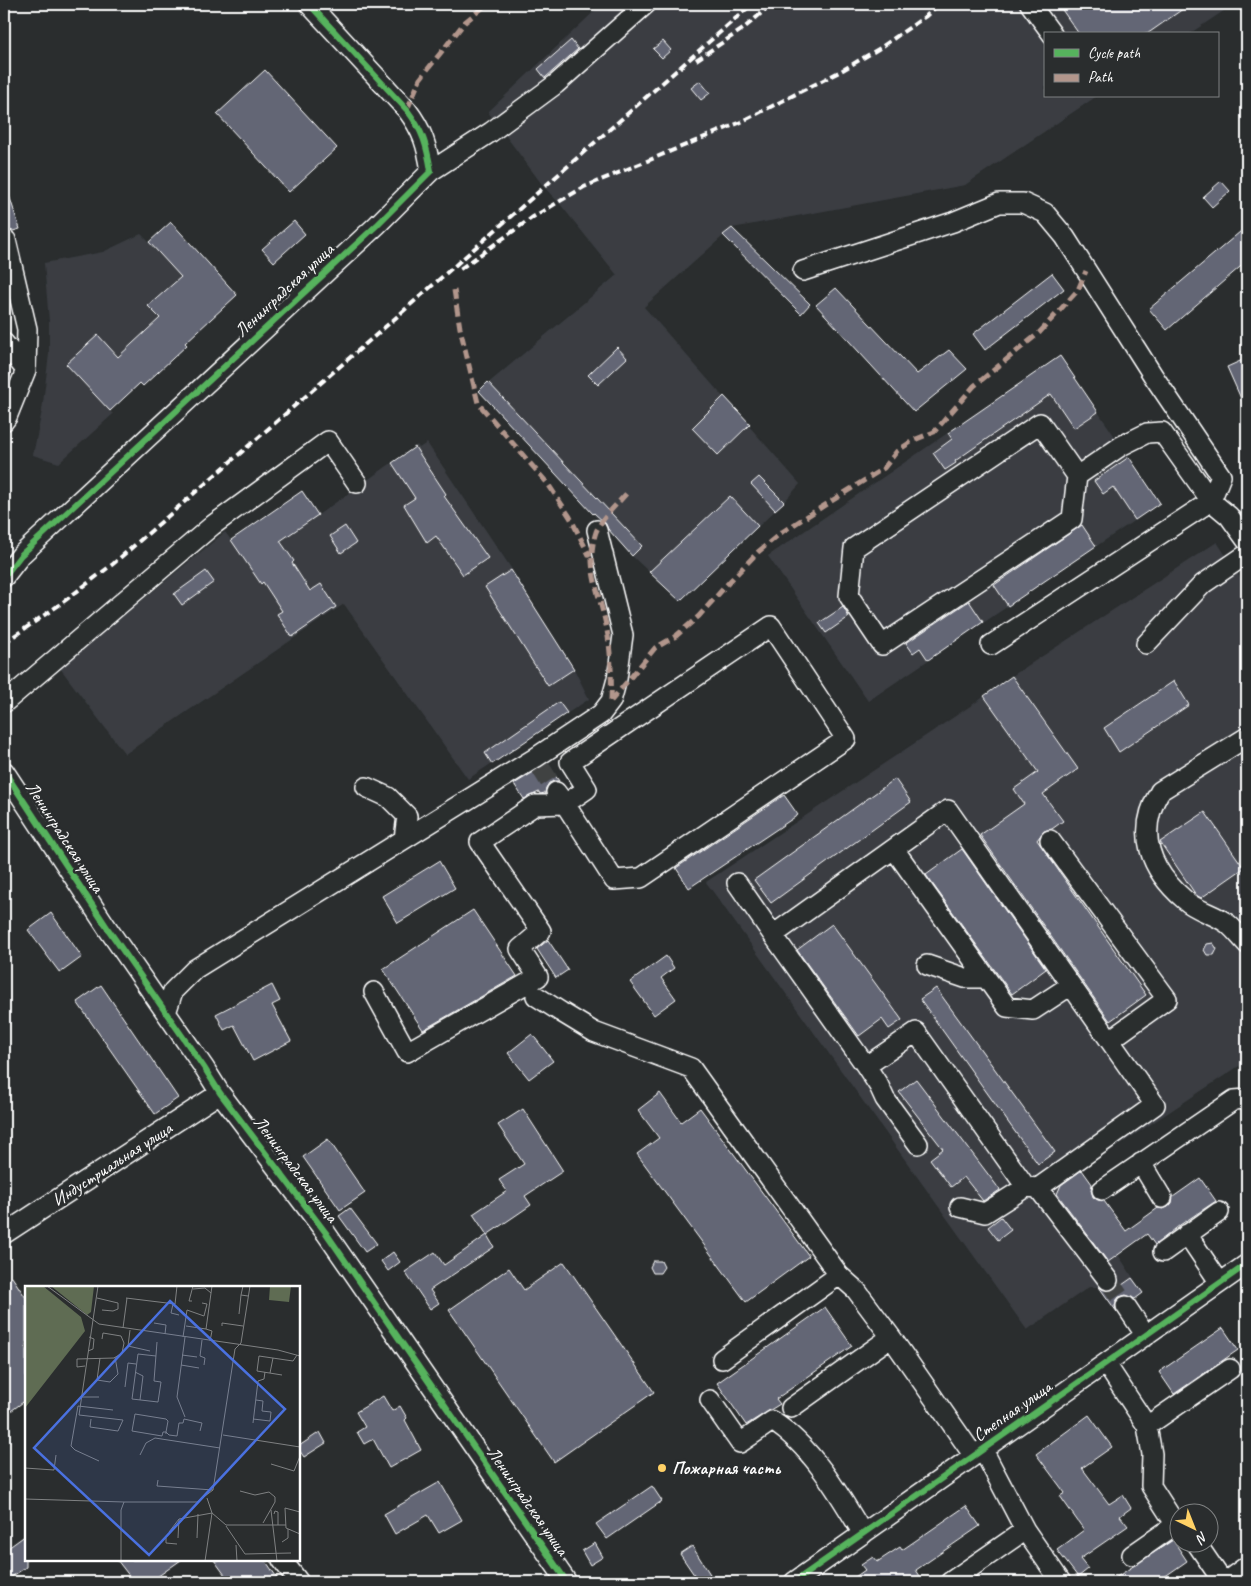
<svg xmlns="http://www.w3.org/2000/svg" width="1251" height="1586" viewBox="0 0 1251 1586" font-family="Caveat,sans-serif">
<rect width="100%" height="100%" fill="#2a2d2e"/>
<filter id="ink" filterUnits="userSpaceOnUse"><feTurbulence type="fractalNoise" baseFrequency=".02" numOctaves="2"/><feDisplacementMap in="SourceGraphic" scale="10" xChannelSelector="R" yChannelSelector="G"/><feConvolveMatrix kernelMatrix="1 2 1 2 8 2 1 2 1" color-interpolation-filters="sRGB"/></filter>
<g filter="url(#ink)">
<path fill="#3b3e43" d="M602,4h632l-45,30h-144v62h52l-132,89 -233,43 -88,79 156,177 -16,18 -104,99 -48,-45 -153,-165 138,-116 -57,-71 -16,-17 -56,-75z
M171,222l66,73 -52,48 2,2 -44,41 -3,-2 -30,27 3,3 -54,49 -26,-8 9,-44 7,-57v-33l-5,-58 59,-11 38,-18 8,8z
M1060,356l100,147 -292,198 -100,-145z
M427,443l82,122 65,104 15,30 -121,80 -124,-175 -219,150 -65,-86 165,-136 6,8 71,-49 16,24 99,-70 2,3z
M1217,542l30,46v490l-8,-12 -176,116 -6,12 48,68 12,-9 26,40 -26,19 -18,-25h-10l-62,43 -321,-448 272,-181 34,-25z"/>
<path fill="#636675" stroke="#fff" d="M1058,4h132l-43,30h-68z
M571,40l7,9 -33,29 -7,-9z
M663,41l8,9 -9,8 -9,-9z
M265,70l72,78 -48,44 -72,-78z
M700,81l10,12 -9,7 -10,-12z
M1221,181l9,10 -18,16 -9,-10z
M5,183l15,46 -7,2 -9,-2v-45z
M294,221l11,13 -31,28 -12,-13z
M171,222l66,73 -52,48 2,2 -44,41 -3,-3 -30,28 -44,-47 32,-29 20,22 42,-39 -12,-12 33,-29 -32,-35z
M1247,226v35l-80,69 -18,-21z
M732,228l78,76 -9,10 -78,-79z
M1052,273l12,16 -79,61 -12,-16z
M836,288l81,86 32,-24 18,19 -53,43 -98,-107z
M617,347l10,11 -29,27 -10,-10z
M1060,356l38,56 -24,16 -23,-34 -96,67 1,2 -11,7 -12,-17 19,-14 -4,-6z
M1247,358v54l-20,-45z
M488,382l154,164 -10,10 -24,-27 -3,-6 -11,-10 -1,1 -114,-123z
M724,396l26,28 -32,31 -26,-27z
M415,447l31,47 -2,2 44,62 -25,17 -27,-39 -9,7 -23,-38 11,-7 -23,-35z
M1129,457l31,46 -25,17 -22,-33 -10,7 -9,-13z
M759,477l25,25 -9,8 -24,-26z
M302,491l16,24 -38,26 14,20 -2,2 18,28 11,-7 15,23 -44,30 -15,-23 5,-3 -19,-29 -2,2 -30,-44z
M730,496l28,30 -78,75 -31,-29z
M1082,525l14,21 -88,60 -14,-21z
M345,526l11,17 -15,10 -11,-17z
M511,570l63,99 -26,17 -63,-99z
M206,571l8,11 -32,23 -8,-11z
M969,601l14,21 -55,38 -8,-12 -7,5 -7,-10z
M843,607l6,10 -23,16 -7,-10z
M1012,676l66,93 -35,25 20,27 -11,8 -8,2 -7,9 109,155 -36,26 -130,-186 44,-31 -10,-15 24,-17 -54,-76z
M1174,681l15,24 -70,47 -15,-24z
M559,702l8,11 -75,51 -7,-11z
M547,764l12,17h-5l-5,2 -3,5 -1,5 -5,1 -1,-2 -15,7 -10,-15z
M895,779l16,23 -140,101 -17,-23z
M784,795l14,20 -109,73 -13,-20z
M1205,812l39,56 -43,30 -5,-3 -36,-53z
M962,849l84,120 -34,25 -86,-119z
M439,861l16,27 -57,35 -16,-27z
M473,910l44,66 -94,54 -40,-61z
M51,913l31,44 -22,16 -32,-43z
M832,924l70,96 -13,9 -7,-10 -23,17 -62,-86z
M548,940l20,30 -12,8 -19,-29z
M1213,943l4,6 -3,6h-7l-3,-5 3,-6z
M666,956l8,12 -13,10 15,21 -22,16 -24,-33z
M101,985l77,113 -23,16 -78,-112z
M272,985l8,16 -8,4 19,36 -38,20 -19,-36 -10,5 -8,-16z
M936,988l119,164 -17,12 -118,-165z
M532,1034l21,27 -24,18 -21,-26z
M916,1079l84,111 -17,11 -19,-24 -13,10 -21,-28 13,-10 -44,-57z
M660,1093l21,29 19,-14 109,148 -63,46 -109,-148 22,-16 -21,-28z
M523,1109l40,62 -38,25 6,9 -44,30 -14,-21 34,-23 -8,-11 25,-16 -26,-39z
M328,1139l37,54 -25,17 -37,-53z
M1082,1170l10,14 -1,6 2,7 5,3 6,1 22,30 32,-23 5,1 5,-2 4,-4 1,-6 27,-19 16,23 -36,24 -25,20 -8,-11 -39,28 -51,-68 4,-9z
M350,1208l27,36 -12,8 -26,-36z
M1001,1217l10,13 -13,10 -10,-13z
M487,1235l7,12 -64,43 9,13 -9,6 -25,-37 30,-20 9,13z
M393,1252l7,10 -12,9 -7,-10z
M653,1261h8l3,6 -4,6h-7l-3,-6z
M564,1262l90,130 -100,70 -105,-152 60,-42 15,22z
M12,1277l14,21v102l-22,16v-133z
M1132,1278l11,15 -8,6 -9,-4 -7,2 -3,4 -1,5 2,6 -18,-25 5,3 6,1 5,-2 4,-8 3,4z
M825,1307l27,39 -76,53 4,5 -34,21 -29,-42z
M1223,1328l15,22 -64,44 -15,-22z
M383,1396l9,15 8,-5 7,12 -2,2 16,30 -32,18 -16,-29 -9,5 -7,-12 8,-5 -9,-15z
M1089,1415l23,32 -30,21 27,36 14,-9 8,13 -11,8 8,10 -48,33 8,10 -10,8 -21,-27 27,-20 -24,-34 5,-3 -29,-39z
M320,1432l6,11 -22,14 -5,-7v-4z
M440,1482l22,38 -23,13 -11,-18 -33,19 -11,-20z
M652,1486l10,15 -55,38 -11,-15z
M966,1506l14,20 -64,44 8,12h-76l17,-12 -4,-5 12,-8 4,5 23,-15 2,3z
M26,1535v32l-22,15v-31z
M1173,1540l14,21 -30,21h-48z
M595,1543l8,14 -13,8 -8,-14z
M692,1546l23,36h-16l-19,-28z
M117,1560h64l-31,22h-16z
M214,1560h51l15,22h-50z"/>
<g fill="none" stroke-linecap="round" stroke-linejoin="round">
<path stroke="#3f4243" stroke-width="19" stroke-dasharray="19 9" stroke-linecap="butt" d="M539,765l17,27
M1108,1280l18,26"/>
<g stroke="#fff" stroke-width="22">
<path id="minor" d="M1030,4l22,30
M431,171l60,-39 65,-48 90,-80
M6,240l21,89 -1,41
M803,271l150,-49 46,-19h24l22,10 20,24 89,140 67,99 -10,25 -220,144
M4,343l22,27 -19,47 -3,4
M1077,476l-37,-53 -186,125 -5,48 33,49 190,-126 5,-43 44,-30 26,-13 15,-1 49,69 18,15 18,25
M4,577l17,-22 356,-330 54,-54c-4,-25 -8,-40 -24,-61l-98,-106
M1146,644l57,-60 44,-30
M4,703l209,-178 115,-84 29,42
M1247,737l-87,54c-25,42 -10,79 25,109 12,11 30,14 43,24 7,6 13,14 19,20
M4,771l104,158 97,140 15,24 106,140 241,349
M366,787l22,10 19,19 -3,23
M1050,840l117,159 -57,41
M894,849l113,158 26,3 38,-25
M737,883l36,52
M927,965l38,13h21
M374,992l33,60 131,-75 -18,-28 21,-18 -61,-89 55,-37 30,-1 22,-15 -17,-27 201,-136 75,113 -205,139 -27,2 -49,-76 -9,-12
M536,996l25,16 33,20 97,36 148,207 17,15 35,47 83,119
M166,1013l7,-22 22,-22 340,-211 66,-44 10,-13 6,-22 6,-44 -26,-105
M866,1066l13,20 6,13 33,45
M1141,1163l21,35
M1038,1188l117,-83 -207,-295 -175,125 93,131 50,-34 110,155 12,1 70,92
M1102,1190l132,-90 13,-1
M960,1207l25,6 41,-26
M4,1234l216,-141
M1187,1234l33,49
M1163,1252l56,-40
M1126,1306l20,30
M722,1359l117,-84
M1106,1364l41,62 83,-57
M710,1400l30,43 32,-22c39,24 68,74 91,113
M791,1408l100,-71
M1147,1426l5,28 -1,32 25,39
M983,1450l42,80 36,52
M1197,1544l26,38
M1132,1555l46,-32
M282,1560l17,22
M794,1582l453,-318
M950,1582l75,-52
M1225,1582l22,-16"/>
</g>
<use href="#minor" stroke="#2a2d2e" stroke-width="19"/>
<path stroke="#fff" stroke-width="4" stroke-dasharray="8 4" stroke-linecap="butt" d="M696,60l47,-31 29,-25
M460,269l73,-52 51,-30 155,-64 102,-52 39,-23 46,-32 13,-12
M4,643l55,-38 54,-41 279,-243 360,-317"/>
<path stroke="#b2968c" stroke-width="5" stroke-dasharray="10 5" stroke-linecap="butt" d="M407,110l13,-31 45,-57 22,-18
M454,290l6,38 18,75 70,81 22,33 20,40
M611,701l44,-53 21,-12 23,-20 32,-36 27,-28 24,-20 102,-64 13,-17 17,-11 20,-8 40,-46 65,-53 39,-43 8,-19
M611,701c1,-25 0,-51 -5,-76 -7,-33 -21,-60 -10,-93 5,-13 22,-29 31,-39"/>
<g stroke="#2a2d2e" stroke-width="9">
<path id="cycleway" d="M4,577l17,-22 356,-330 54,-54c-4,-25 -8,-40 -24,-61l-98,-106
M4,771l104,158 97,140 15,24 106,140 241,349
M794,1582l453,-318"/>
</g>
<use href="#cycleway" stroke="#56b35d" stroke-width="6"/>
</g>
</g>
<circle fill="#ffd166" stroke="#2a2d2e" stroke-width="2" cx="662" cy="1468" r="5"/>
<g text-anchor="middle" stroke-width="5" stroke-linejoin="round" paint-order="stroke">
<g font-size="18" fill="#fff" stroke="#2a2d2e">
<text transform="translate(284 290) rotate(-43)" y="6">Ленинградская улица</text>
<text transform="translate(65 837) rotate(57)" y="6">Ленинградская улица</text>
<text transform="translate(112 1164) rotate(-33)" y="6">Индустриальная улица</text>
<text transform="translate(296 1169) rotate(53)" y="6">Ленинградская улица</text>
<text transform="translate(1012 1411) rotate(-35)" y="6">Степная улица</text>
<text transform="translate(528 1501) rotate(55)" y="6">Ленинградская улица</text>
</g>
<g font-size="18" font-weight="bold" fill="#fff" stroke="#2a2d2e" text-anchor="start">
<text x="672" y="1474">Пожарная часть</text>
</g>
</g>
<g transform="translate(25 1286)">
<rect width="275" height="275" fill="#2a2d2e"/>
<path d="M0,0h18l38,31 4,14 -60,77zM26,0h43l-3,26 -4,3zM245,0h21l-2,16 -20,-2z" fill="#5f6c53"/>
<path fill="none" stroke="#7f8182" stroke-width="1" d="M22,0l52,38 179,26 22,6M218,0l-2,9 7,1M168,3l12,-1 6,5M72,12l21,5v6l-5,2 -11,-1M101,12l49,6 2,-18M167,15h-3l4,-15M148,18l-2,9 8,2M214,28l2,-19M129,37l12,2 -1,9M161,40l20,3M197,40v-3l21,3M98,42l4,-30M105,44l-2,16 22,5M158,51l4,-27 17,6 3,-12 -5,-1M160,51l-8,60 8,20M177,54l-2,16 5,2 -1,7M185,55l2,-10 -6,-2 6,-43M63,65l5,-2 1,-10 -5,-2M157,69l15,2M131,70l-18,-2 -6,45 26,3 3,-20 -7,-1 3,-39M75,72l-3,22 13,2 8,-8 -3,-17M156,79l18,3M60,80l-8,1v-8l37,-1 8,-5 2,-10 -3,-7 -18,-3 -1,6M110,86l8,4 -3,24M245,87l3,-15M257,89l-25,-4 2,-15 34,5 4,-6M100,101l3,-24 8,1M56,111h18M66,133l-1,8 28,4 5,-11 -44,-5 19,-129M228,133l17,2 1,-9 -9,-1 1,-10 -7,-1M228,137l5,-42 6,-2 1,-7M141,148v-2l2,-11 -2,-2 -31,-5 -3,17 30,5 1,-4h3l3,3 8,1 2,-13h4l1,-4 18,4 -2,8M198,149l77,12M115,169l6,-12 9,-5 65,10M74,175l-24,-11 -4,-4 7,-40 35,4M246,178l23,7 6,-15M0,182l29,2 2,-15M133,194l-1,6 56,4M215,205l15,4 14,-3 6,5v5l-12,21M182,212l5,15 14,12h60M0,213l99,3M246,224l6,51M275,226l-15,-4 1,20 14,6M249,228l1,-3 3,1v13M201,240l19,28 46,-1M144,246l10,-13M141,252v5l11,1M153,252l1,-19 33,-6 -7,48M172,252l1,-24M257,256l6,-4v-9M211,259l1,16M96,275v-51l3,-8h73l16,-12 22,-141 6,-6 9,-57"/>
<path fill="#4a71e0" fill-opacity="0.15" stroke="#4a71e0" stroke-width="2.5" d="M145,15l115,108 -136,146 -115,-107z"/>
<rect width="275" height="275" fill="none" stroke="#fff" stroke-width="2.5"/>
</g>
<rect width="1251" height="1586" fill="none" stroke="#2a2d2e" stroke-width="20"/>
<rect x="10" y="10" width="1231" height="1566" fill="none" stroke="#fff" stroke-width="2" filter="url(#ink)"/>
<rect x="1044" y="32" width="175" height="65" fill="#2a2d2e" stroke="#7f8182"/>
<rect x="1054" y="49" width="25" height="8" fill="#56b35d" stroke="#7f8182"/>
<text x="1088" y="58" font-size="15" fill="#ffffff">Cycle path</text>
<rect x="1054" y="74" width="25" height="8" fill="#b2968c" stroke="#7f8182"/>
<text x="1088" y="82" font-size="15" fill="#ffffff">Path</text>
<g transform="translate(1194 1528) rotate(137)"><circle r="24" fill="#2a2d2e" stroke="#7f8182"/>
<path d="M0-4L9 19L0 12L-9 19Z" fill="#ffd166"/>
<text y="-8" font-size="14" font-weight="bold" text-anchor="middle" fill="#ffffff">N</text>
</g>
</svg>
